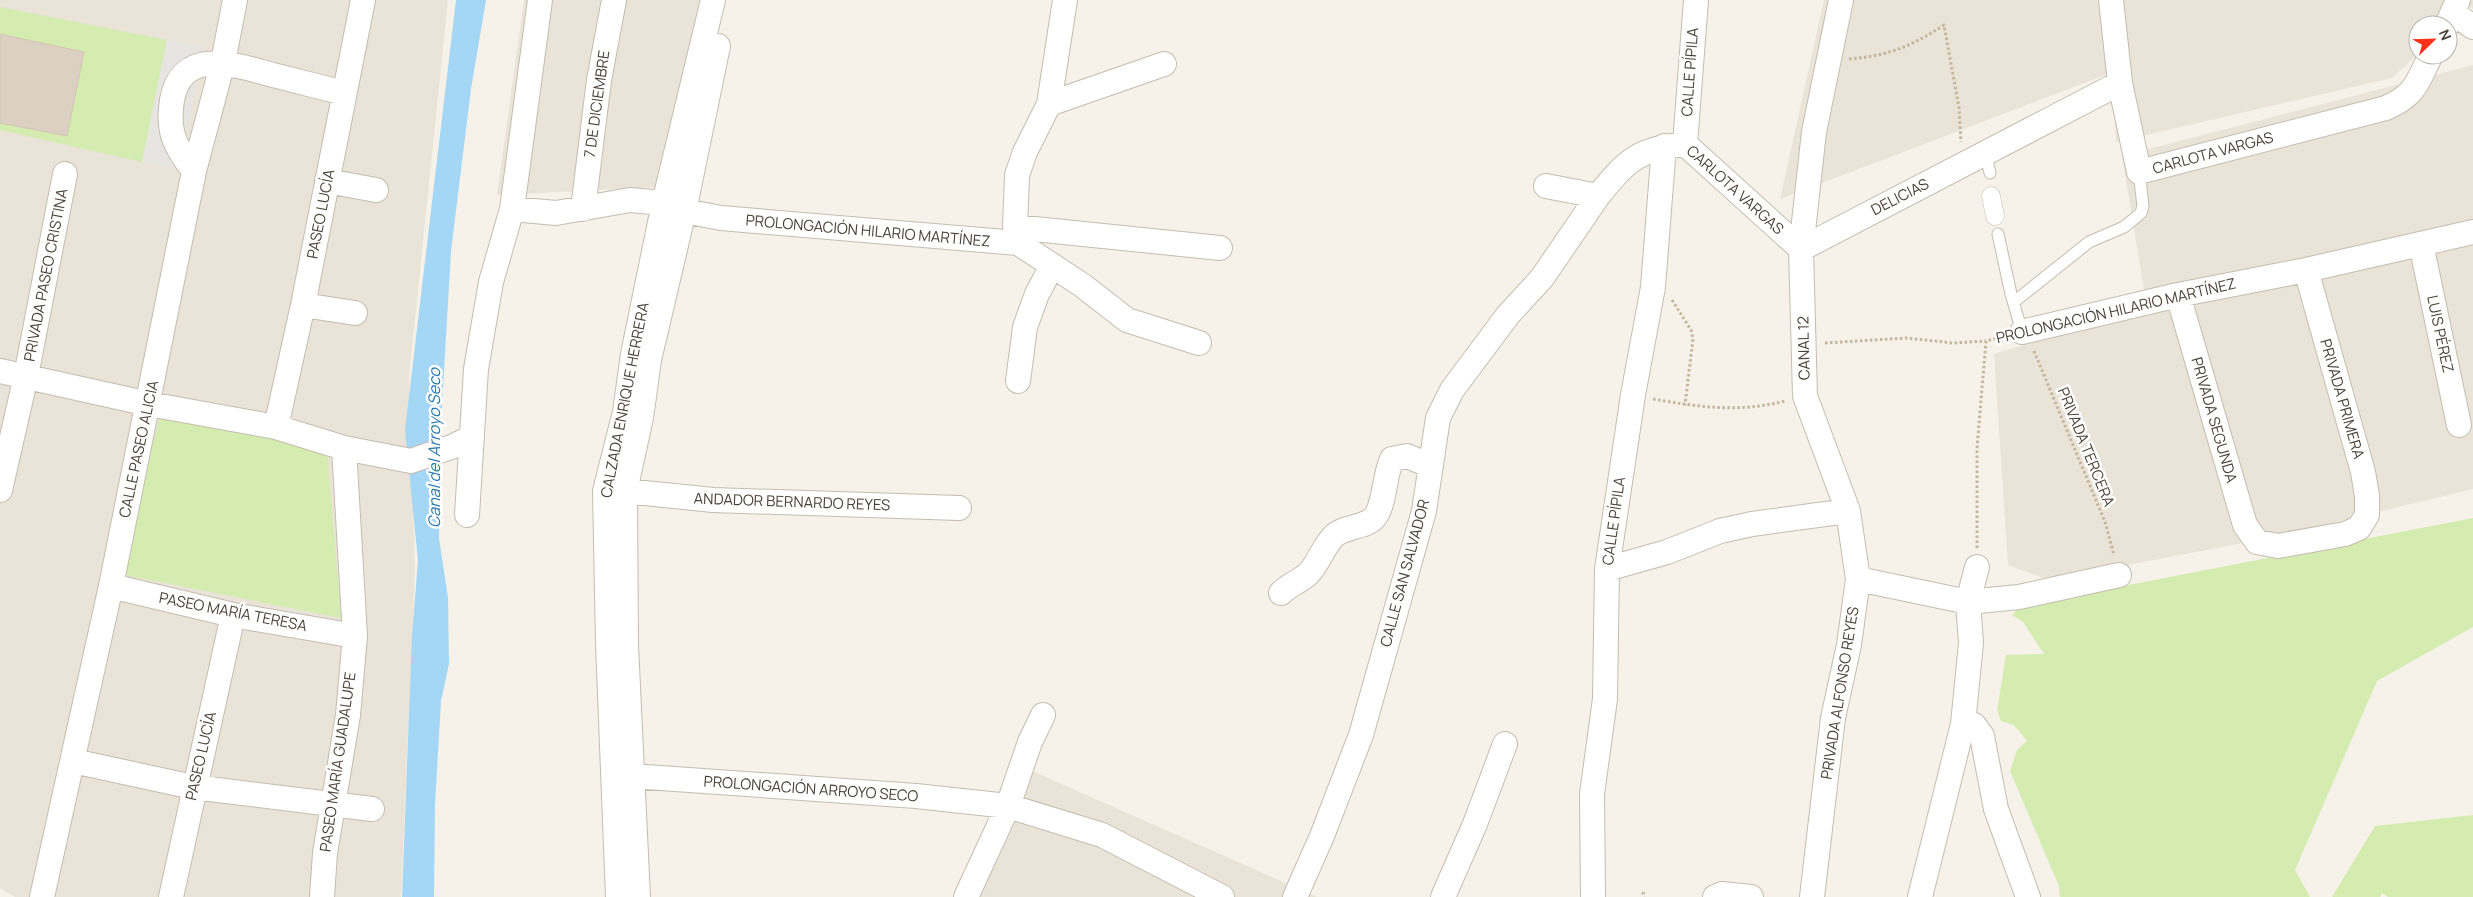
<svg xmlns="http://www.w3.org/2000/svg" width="2473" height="897" viewBox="0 0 2473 897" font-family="Manrope,sans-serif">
<rect width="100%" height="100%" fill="#f6f2ea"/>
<path fill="#eae3d8" d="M0,0h448l-39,377 6,192 -14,328h-386l-15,-9z
M524,0h183l-47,187 -163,8z
M1824,0h649v9l-4,-3 -21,20 -30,-1v29l-26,24 -276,64 -3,-70 -333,127z
M2473,65v424l-199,48 -225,43 -41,-15 -14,-211 153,-46 -25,-152z
M1030,770l287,127h-345z"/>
<path fill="#d4ecb0" d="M0,7l167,33 -25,122 -142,-32z
M160,416l167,32 14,170 -221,-44z
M2473,518v109l-96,54 -82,189 15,27h-250l-1,-11 -49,-115 7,-21 10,-9 -13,-16 -13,-4 -4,-11 9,-55 38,-1 -21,-32 -11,-7 8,-9z
M2473,815v82h-85l-6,-4 -2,4h-48l43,-71z"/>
<path fill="#e7e5e1" d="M167,40l36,6 -23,123 -38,-7z"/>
<path fill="#a3d7f5" d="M456,0h30l-15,89 -20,162 -10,171 -2,116 9,60 1,66 -8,37 -6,103 -1,93h-32l10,-262 6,-74 -13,-131z"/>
<path fill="#dbd0c1" stroke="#d4c5b1" d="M0,34l84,18 -17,84 -67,-13z"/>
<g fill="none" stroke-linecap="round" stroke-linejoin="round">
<g stroke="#c5bcae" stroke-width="13">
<path id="service" d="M1985,152l5,21
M1998,234l13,60 11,38
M2014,302l75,-60 35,-15 17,-14 2,-7 -4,-34"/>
</g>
<g stroke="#c5bcae" stroke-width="19">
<path id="pedestrian" d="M1991,196l4,20"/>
</g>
<g stroke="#c5bcae" stroke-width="26">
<path id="minor" d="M1841,0l-27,132 -13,117 4,147 43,115 10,68 110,23 51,-5 100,-22
M2111,0l9,83 19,89 247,-64c30,-13 31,-26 45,-53
M2453,13l20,14
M2447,25l11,-25
M1049,104l115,-40
M1685,144l11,-144
M194,171c-19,-24 -27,-39 -22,-71 10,-54 64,-35 101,-25 24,6 47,12 71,18
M327,181l49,9
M1546,186l52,10c29,-36 40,-47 87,-52l116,105 319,-166
M512,209l44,4 74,-13 34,3 20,8 37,7 297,25 64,42 45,35 72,23
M583,209l16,-129 15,-80
M1015,227l205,21
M1018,243l-3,-16 2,-52 8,-23 24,-48 16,-104
M2421,244l38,181
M2178,295l67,230 12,17 21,4 67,-12 14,-6 8,-13v-19l-4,-24 -57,-202
M303,305l52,8
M2022,332l156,-37 128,-25 167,-38
M0,371l149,33 127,23 68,21 67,13 43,-15 18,-9
M1018,381l7,-54 12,-33 15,-28
M276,427l27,-122 60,-305
M0,490l26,-114 39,-202
M625,491l88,9 246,8
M467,515l9,-146 15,-87 21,-73 28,-209
M1607,569l60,-17 53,-21 32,-7 96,-13
M111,586l122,29 122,21
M1281,593c9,-9 20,-12 28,-20 11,-12 14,-27 26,-38 11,-9 29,-7 39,-17 11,-12 10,-43 18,-59l15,-3 24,10
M1963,724l11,1 8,11 14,73 32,88
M73,761l120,26 179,22
M618,775l298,21 92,10 94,29 120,62
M42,897l69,-311 83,-415 29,-109 12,-62
M171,897l62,-282
M322,897l3,-44 23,-138 7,-79 -11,-188
M618,897l-10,-253 -3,-153 20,-79 8,-58 31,-151 49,-203
M638,897l-12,-252 -1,-154 16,-73 8,-58 35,-149 34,-165
M966,897l42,-91 22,-64 13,-27
M1295,897l27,-61 39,-101 63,-224 14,-93 14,-28 56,-75 34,-37 56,-82
M1443,897l32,-73 30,-80
M1593,897l-1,-103 13,-95 2,-130 26,-174 20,-108 11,-141
M1715,897l7,-3 29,3
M1812,897l21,-179 16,-73 9,-66
M1920,897l43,-173 8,-81 -3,-41 9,-35"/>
</g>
<path stroke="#c5b59c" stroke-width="3" stroke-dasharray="2.5 2.5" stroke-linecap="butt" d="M1849,59c39,-3 63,-13 95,-34l15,83 2,34
M1672,300l19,30 2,9 -8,66
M1825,343l81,-5 47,5 33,-2
M2034,351l71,171 9,33
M1653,399c46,8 86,14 132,2
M1977,548v-100l9,-107 16,-4
M1643,892l1,5"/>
<use href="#service" stroke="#fff" stroke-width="11"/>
<use href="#pedestrian" stroke="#fff" stroke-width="18"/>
<use href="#minor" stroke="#fff" stroke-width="24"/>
</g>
<g text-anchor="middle" stroke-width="5" stroke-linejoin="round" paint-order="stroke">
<g font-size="15" fill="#4b4237" stroke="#fff">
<text transform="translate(1690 72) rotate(-86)" y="5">CALLE PÍPILA</text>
<text transform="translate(597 104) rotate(-82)" y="5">7 DE DICIEMBRE</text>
<text transform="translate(2213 153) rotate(-15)" y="5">CARLOTA VARGAS</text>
<text transform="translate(1735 190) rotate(42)" y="5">CARLOTA VARGAS</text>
<text transform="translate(1900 197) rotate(-27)" y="5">DELICIAS</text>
<text transform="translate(321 214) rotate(-79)" y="5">PASEO LUCÍA</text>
<text transform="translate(868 231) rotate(5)" y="5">PROLONGACIÓN HILARIO MARTÍNEZ</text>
<text transform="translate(46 275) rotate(-79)" y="5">PRIVADA PASEO CRISTINA</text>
<text transform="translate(2116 311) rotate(-13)" y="5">PROLONGACIÓN HILARIO MARTÍNEZ</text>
<text transform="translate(2440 334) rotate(78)" y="5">LUIS PÉREZ</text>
<text transform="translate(1804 348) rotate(-91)" y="5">CANAL 12</text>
<text transform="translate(2342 399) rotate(74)" y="5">PRIVADA PRIMERA</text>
<text transform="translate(625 400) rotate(-79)" y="5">CALZADA ENRIQUE HERRERA</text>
<text transform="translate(2214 420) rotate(74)" y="5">PRIVADA SEGUNDA</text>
<text transform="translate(2086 447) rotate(68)" y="5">PRIVADA TERCERA</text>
<text transform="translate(139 449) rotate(-78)" y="5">CALLE PASEO ALICIA</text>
<text transform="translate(792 502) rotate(2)" y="5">ANDADOR BERNARDO REYES</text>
<text transform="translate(1614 521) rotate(-82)" y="5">CALLE PÍPILA</text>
<text transform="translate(1405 573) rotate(-75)" y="5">CALLE SAN SALVADOR</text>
<text transform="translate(233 612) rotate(11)" y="5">PASEO MARÍA TERESA</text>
<text transform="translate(1840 693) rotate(-81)" y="5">PRIVADA ALFONSO REYES</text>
<text transform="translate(201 756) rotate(-77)" y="5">PASEO LUCÍA</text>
<text transform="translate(338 762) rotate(-82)" y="5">PASEO MARÍA GUADALUPE</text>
<text transform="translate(811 789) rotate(4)" y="5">PROLONGACIÓN ARROYO SECO</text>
</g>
<g font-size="16" font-style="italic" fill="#267aae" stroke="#fff">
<text transform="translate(434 448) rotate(-90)" y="6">Canal del Arroyo Seco</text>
</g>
</g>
<g transform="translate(2433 40) rotate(67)"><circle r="24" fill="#ffffff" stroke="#b7b3af"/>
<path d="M0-4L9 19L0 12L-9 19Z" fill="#ff3018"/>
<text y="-8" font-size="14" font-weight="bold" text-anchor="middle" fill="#4b4237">N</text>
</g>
</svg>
